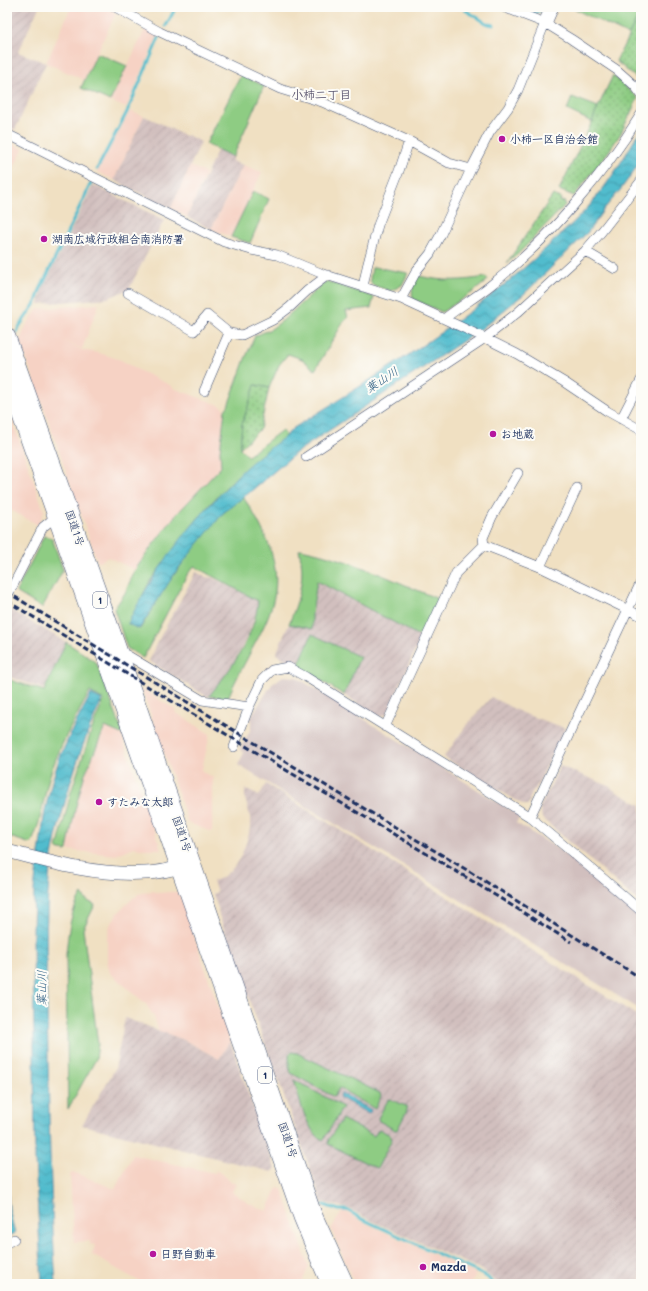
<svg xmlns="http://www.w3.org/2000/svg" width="648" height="1291" viewBox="0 0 648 1291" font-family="Mali,'Klee One',sans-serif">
<defs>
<pattern id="industrial-furrows" width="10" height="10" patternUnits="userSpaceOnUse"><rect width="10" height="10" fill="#d1bfbe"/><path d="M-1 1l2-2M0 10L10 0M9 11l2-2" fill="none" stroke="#b3a4a6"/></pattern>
<pattern id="park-dots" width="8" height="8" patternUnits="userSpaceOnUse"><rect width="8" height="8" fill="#8ecc83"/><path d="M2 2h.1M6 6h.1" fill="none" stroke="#73a66e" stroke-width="1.8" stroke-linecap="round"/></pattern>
<pattern id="water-waves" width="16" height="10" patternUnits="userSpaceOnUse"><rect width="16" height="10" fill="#51bccd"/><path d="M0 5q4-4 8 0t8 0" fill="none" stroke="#4299aa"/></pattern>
</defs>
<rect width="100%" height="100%" fill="#fdfcf7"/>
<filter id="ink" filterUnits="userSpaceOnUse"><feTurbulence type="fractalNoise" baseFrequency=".025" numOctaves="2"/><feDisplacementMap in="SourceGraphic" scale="8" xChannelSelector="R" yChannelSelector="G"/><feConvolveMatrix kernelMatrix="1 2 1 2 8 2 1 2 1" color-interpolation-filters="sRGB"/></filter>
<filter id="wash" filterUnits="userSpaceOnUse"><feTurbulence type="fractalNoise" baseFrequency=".012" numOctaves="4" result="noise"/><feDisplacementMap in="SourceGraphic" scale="16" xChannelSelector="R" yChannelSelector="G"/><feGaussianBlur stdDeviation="0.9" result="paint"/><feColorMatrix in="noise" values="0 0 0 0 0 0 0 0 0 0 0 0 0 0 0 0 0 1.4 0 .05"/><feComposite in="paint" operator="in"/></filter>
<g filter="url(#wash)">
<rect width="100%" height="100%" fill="#f0e0c2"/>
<path fill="#f6d2c4" d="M71,7h36l9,6 -32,67 -38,-17z
M146,28l12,7 -32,73 -16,-7z
M130,111l14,5 -30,64 -17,-8z
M7,141l16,8 -16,32z
M243,165l19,7 -31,65 -20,-8z
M190,166l16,7 -19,44 -16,-9z
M99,304l-17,45 -20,-9 20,10 17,3 22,7 17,10 34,16 1,2 49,18 3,4 -5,41 1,16 -46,49 -23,30 -17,24 -27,-13 -10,6 -78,-223 7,-16 11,-15z
M7,405l37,106 -6,14 -31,-17z
M142,689l34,21 -1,2 35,22 -8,35v3l11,5 -1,55 -24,-9z
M105,727l16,7 40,115h-22l-5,-2 -18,8 -49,-5 8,-40 9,-33z
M153,891l6,2 11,-1h9l51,149 -11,18 -35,-19 -25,-9 -5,-14 -8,-13 -36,-31 -3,-12v-23l3,-13 8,-12 16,-16 1,1 3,-4z
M133,1155l82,18 1,-2 3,1 11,9 6,3 -4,8 16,11 19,8 11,-24 4,2 27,78 -8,17h-157l-52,-29 3,-10 -5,-1v-3l-16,1 -4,-67 3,-3 42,17z
M343,1210l18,11 115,53 -5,10h-116l-24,-55z"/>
<path fill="url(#industrial-furrows)" d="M7,7h32l-21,45 28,11 -31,67 -8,-4z
M144,116l14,6 27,14 2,-1 14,7 -30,66 -57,-28z
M218,149l15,8 -1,4 11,4 -32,64 -24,-12z
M93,185l71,35 -35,69 -21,9 -69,6 3,-14z
M196,572l10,5 7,1 45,23 -1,8 -9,27 -20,37 -19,23h-3l-57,-35 6,-12 -1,-1z
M316,581l105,56 -34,77 -8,2 -35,-21 15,-38 -47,-23 -14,32 -22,-12 13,-30 23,5v-15z
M7,608l59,34 -22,47 -37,-13z
M491,697l31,16 43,15 -30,62 -1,-1 -5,11h1l-2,5h-4l-80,-48 22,-31z
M560,766l49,20 6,5 26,14v99l-99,-86 -2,-10z
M266,784l375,234v266h-142l-17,-14 -112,-50 -20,-11 -28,-7 -104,-290 1,-1 -6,-17 4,-2 -4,-11 10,-4 10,-9 8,-12 7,-18 3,-15 -3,-15 -3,-9v-10l14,7z
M125,1018l59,22 35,19 11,-18 45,128 -3,3 -190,-47 33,-56z"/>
<path fill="#d1bfbe" d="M283,676l13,1 224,139 -4,7 36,22 28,20 61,53v92l-403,-245 6,-12 -4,-4 11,-20v-12l21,-33z"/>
<path fill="#8ecc83" stroke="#547e70" d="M570,7h70l-1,8 -10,20z
M97,53l30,13 -17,35 -29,-13z
M241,75l23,11 -31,71 -27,-13z
M572,97l26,10 -6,15 -25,-12z
M253,191l16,8 -19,44 -19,-6z
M374,267l34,6 -6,12 -11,6 -19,-6 -2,-6 2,-11z
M419,276c26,6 41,5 67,1l2,3 -15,12 -31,20 -29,-13c-2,-9 0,-16 6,-23z
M326,281l48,16 -3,11 -25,3 2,7 -4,3 -29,49 -13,-11 -14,-5 -9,11 -10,23 -13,-3 -14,39 -2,24 8,8 34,-26 4,6 -46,37 -29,30 -21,25 -40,53 -22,43 12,5 26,-43 27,-37 30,-36 20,-16c18,26 37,62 32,95 -3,20 -14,41 -24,59 -8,16 -17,31 -23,47l-19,-2c22,-27 46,-59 49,-95l-64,-35 -7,9 -44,83 -16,-10 -13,-39 11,-16 10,-23 17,-24 23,-30 46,-49 -1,-16 5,-41 3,-4 17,-47 10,-23 16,-7 11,-8z
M44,536l8,2 11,32 -21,38 -26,-16z
M301,549c49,10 92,31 137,50l-17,38 -104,-56 -5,33v15l-23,-5c10,-26 17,-46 10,-74z
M312,634l48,23 -16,38 -46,-29z
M66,642l30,20 27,71 -2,1 -16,-7 -21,50 -9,33 -8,40 -2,1 -8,-2 14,-57 23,-69 10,-23 -14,-8c-16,28 -31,55 -41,86 -6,22 -8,46 -18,66l-24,-8v-157l37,12z
M82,894l4,6 9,5 -12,24 15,115 -2,15 -28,50 -2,-155c2,-20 4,-43 16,-60z
M292,1052l5,1 83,40 1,3 -6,13 -36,-21 -5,9 -43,-24 -2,-6v-13z
M294,1080l49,27 -19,32 -1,1c-17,-8 -24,-43 -29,-60z
M390,1099l16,7 1,5 -10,19h-2l-16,-9 -1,-3 10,-18z
M342,1119l32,17 5,-7 11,6 2,4 -14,28 -2,1 -48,-24 1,-5z"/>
<path fill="url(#park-dots)" stroke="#547e70" d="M640,7h1v75l-25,-21 23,-46z
M613,75l25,23 -17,35 -12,18 -35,45 -15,-6 33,-68 6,-15z
M553,195l8,3 -1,3 5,1v3l-46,48 -12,10z
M255,385l14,3 -9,41 -20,19 2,-24z"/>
<path fill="url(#water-waves)" stroke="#367696" d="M641,129v32l-20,28 -17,20 -16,23 -64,62 -43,35 -184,123 -47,40 -27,21 -46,57 -38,59 -11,-5c24,-52 60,-97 100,-138 4,-4 8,-9 12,-13 14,-14 30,-25 46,-37l6,-7c88,-55 177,-109 253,-180 18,-17 38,-34 53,-54 16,-20 30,-44 43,-66z
M91,694l11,6c-17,36 -30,74 -40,114 -6,21 -11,43 -13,65 -5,58 -2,117 -1,175 1,77 3,153 8,230h-14l-7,-124 -2,-227 1,-44 11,-79 7,-29 8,-24 13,-29z
M341,1093l30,17 -2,4 -30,-17z
M7,1178l2,31 6,24 -8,4z"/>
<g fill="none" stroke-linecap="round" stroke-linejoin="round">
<path stroke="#51bccd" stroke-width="3" d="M465,10l23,14 6,1
M530,14l11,-4 1,-3
M166,26l10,-19
M97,169l30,-57 32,-74
M17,332l2,-5 17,-25 4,-12 51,-107
M324,1205l15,5h8l15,9 113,52 12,6 7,7"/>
</g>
</g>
<g filter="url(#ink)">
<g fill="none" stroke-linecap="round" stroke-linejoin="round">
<g stroke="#3b4a6d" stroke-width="10">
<path id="street" d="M115,7l45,25 120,57 42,13 87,39 40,22 22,6
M503,7l42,16 26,16 46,31 18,16 6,8
M7,134l217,108 27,8 26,5 46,19 78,25 84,39 32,16 47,28 43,29 34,19
M585,251l30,18
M363,287l4,-20 11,-42 21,-54 10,-30
M128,293l66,38 13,-16 22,18 13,2 31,-15 17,-13 18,-17 20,-15
M401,299l16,-29 13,-16 11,-20 30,-65 19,-37 18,-24 10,-18 27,-67
M444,319c15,-12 32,-22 47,-34 57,-45 112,-109 150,-171
M204,391l25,-58
M621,419l20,-39
M306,457l179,-119 32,-25 68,-62 17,-20 39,-50
M484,545l56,22 101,49
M484,545l-1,-7 9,-21 26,-44
M540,567l37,-79
M7,597l36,-70 15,-12
M120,655h7l75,45 47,7
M385,727l71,-154 28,-28
M234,747l15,-40 13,-27 10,-10 16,-3 18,10 224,140 75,63 36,31
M530,817l111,-235
M7,1243l7,-4"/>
</g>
<g stroke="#3b4a6d" stroke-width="14">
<path id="secondary" d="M545,23l7,-16
M7,851c45,12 91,25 138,22 14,0 29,-4 42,-8"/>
</g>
<g stroke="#3b4a6d" stroke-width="18">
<path id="highway" d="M7,337l113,318 193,559 32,70
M7,376l295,841 19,46 9,21"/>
</g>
<use href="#street" stroke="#fff" stroke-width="9"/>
<use href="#secondary" stroke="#fff" stroke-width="13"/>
<use href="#highway" stroke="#fff" stroke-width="17"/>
<path stroke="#1b2f5e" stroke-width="3" stroke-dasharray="6 3" stroke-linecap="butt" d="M7,592l241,147 219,131 174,108
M7,601l237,144 220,131 107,66"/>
</g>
</g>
<g fill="#b5179e" stroke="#fdfcf7" stroke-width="1.5">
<circle cx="502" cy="139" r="4"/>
<circle cx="44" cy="239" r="4"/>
<circle cx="493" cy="434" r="4"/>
<circle cx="99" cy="802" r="4"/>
<circle cx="153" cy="1254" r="4"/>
<circle cx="423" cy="1267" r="4"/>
</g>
<g text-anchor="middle" stroke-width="4" stroke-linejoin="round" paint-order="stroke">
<g fill="#fdfcf7" stroke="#5f6c8c" stroke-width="1">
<rect x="93" y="592" width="14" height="16" rx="3"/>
<rect x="258" y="1067" width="14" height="16" rx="3"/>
</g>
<g font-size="10" font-weight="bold" fill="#1b2f5e">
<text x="100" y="604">1</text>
<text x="265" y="1079">1</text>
</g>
<g font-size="11" font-weight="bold" fill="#1b2f5e" stroke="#fdfcf7" text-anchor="start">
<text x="510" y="143">小柿一区自治会館</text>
<text x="52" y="243">湖南広域行政組合南消防署</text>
<text x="501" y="438">お地蔵</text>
<text x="107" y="806">すたみな太郎</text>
<text x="161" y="1258">日野自動車</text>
<text x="431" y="1271">Mazda</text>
</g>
<g font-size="11" fill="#1b2f5e" stroke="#fdfcf7">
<text transform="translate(75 528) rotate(71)" y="4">国道1号</text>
<text transform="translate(182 834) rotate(71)" y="4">国道1号</text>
<text transform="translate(288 1140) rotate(71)" y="4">国道1号</text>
</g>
<g font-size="12" font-weight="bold" fill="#5b5670" stroke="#fdfcf7">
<text x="321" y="99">小柿二丁目</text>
</g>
<g font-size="12" font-style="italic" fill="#2e6085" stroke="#fdfcf7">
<text transform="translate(382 380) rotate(-33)" y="4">葉山川</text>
<text transform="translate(42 988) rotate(-90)" y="4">葉山川</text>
</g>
</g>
<rect width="648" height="1291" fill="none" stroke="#fdfcf7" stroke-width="24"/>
</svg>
